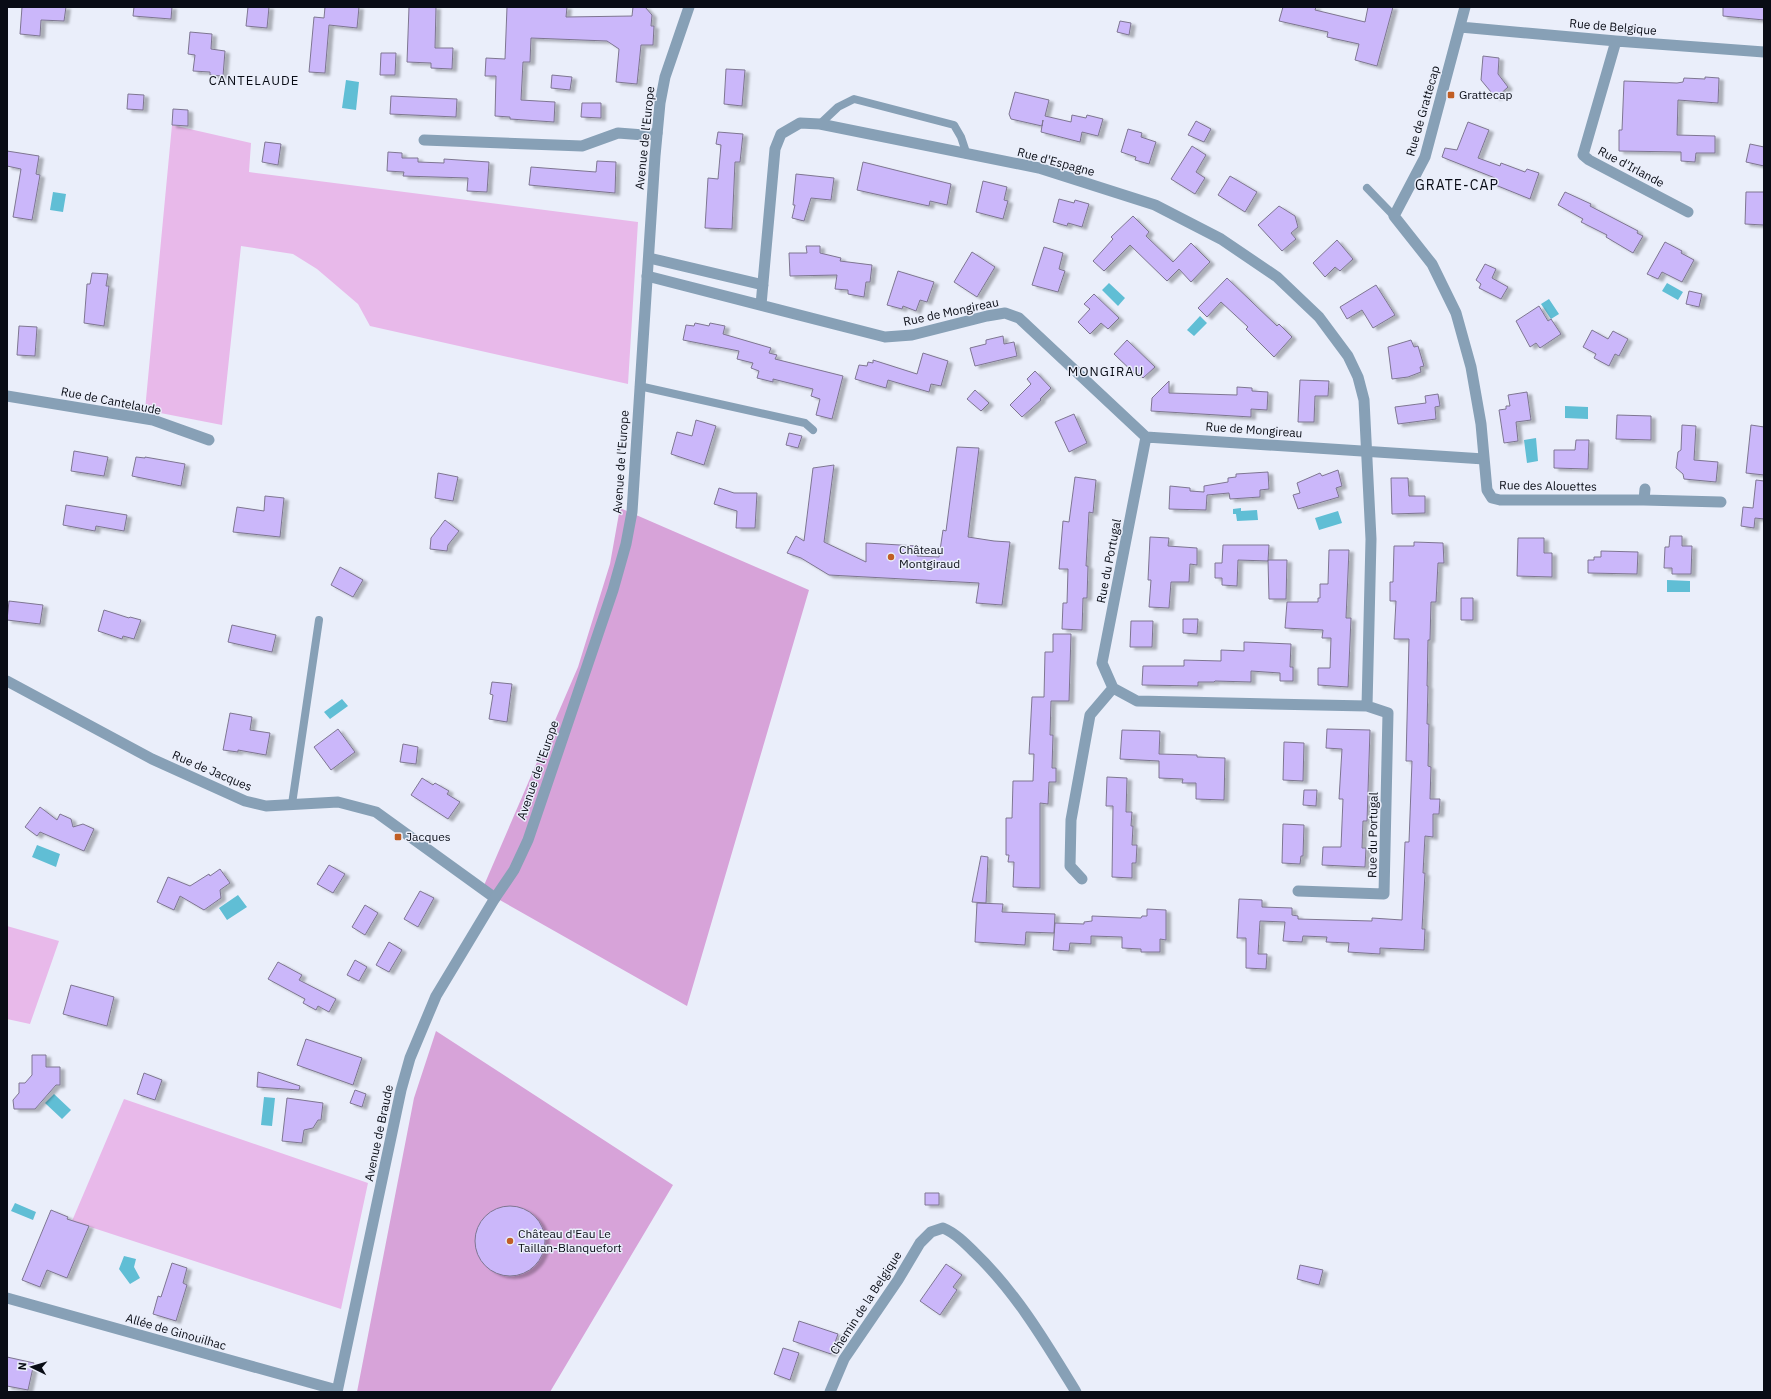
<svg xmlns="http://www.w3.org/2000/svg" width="1771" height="1399" viewBox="0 0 1771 1399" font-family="'IBM Plex Sans',sans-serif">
<defs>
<filter id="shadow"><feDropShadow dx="4.5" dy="2.5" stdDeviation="1" flood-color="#0004"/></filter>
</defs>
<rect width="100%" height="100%" fill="#eaeefa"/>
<path fill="#e8b9ea" d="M172,125l79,18 -2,29 389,50 -10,162 -258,-58 -12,-22 -41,-35 -24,-15 -52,-8 -19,179 -77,-15z
M7,926l52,15 -29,83 -23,-5z
M124,1099l244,84 -27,126 -269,-88z"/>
<path fill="#d7a3d9" d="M620,508l189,82 -122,416 -205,-116 96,-223 32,-103z
M436,1031l237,154 -123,207h-193l57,-294z"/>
<path fill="#60bed5" d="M346,80l13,2 -3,28 -14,-2z
M53,192l13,2 -3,18 -13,-2z
M1109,283l16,15 -7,8 -16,-16z
M1667,283l16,9 -5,8 -16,-9z
M1549,299l10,15 -8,5 -10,-15z
M1200,316l7,7 -13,13 -7,-6z
M1565,406l23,1v12l-23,-1z
M1536,438l2,23 -11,2 -3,-23z
M1241,508v3l16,-1 1,10 -21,1 -1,-7h-3v-5z
M1338,511l4,12 -23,7 -4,-12z
M1667,580l23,1v11h-23z
M342,699l6,7 -18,13 -6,-7z
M37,845l23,9 -4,13 -24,-10z
M238,895l9,12 -20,13 -8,-12z
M54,1094l17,16 -9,9 -17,-16z
M264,1097l11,1 -3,28 -11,-1z
M15,1203l21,9 -3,8 -22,-9z
M124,1256l12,3 -2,8 6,11 -10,6 -11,-15z"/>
<path fill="#cbb7fa" stroke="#7e7691" filter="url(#shadow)" d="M22,7h44l-2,14 -23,-1 -1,16 -20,-2z
M134,7h38l-1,12 -38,-3z
M248,7h21l-2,21 -21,-2z
M325,7h34l-2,21 -28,-3 -4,48 -16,-1 5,-55 10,1z
M409,7h27l-1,41h18l-1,21 -21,-1v-5l-24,-1z
M507,7h60l-1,10 66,-1 1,-9h12l7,8 -1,11h3l-1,19h-12l-4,39 -21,-2 3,-33 -12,-8 -76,-3 -1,24h-7l-2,38 34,2 -1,20 -44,-3v-2l-15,-1 1,-40h-11l1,-18 19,1z
M1283,7h33l-1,3 50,12 3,-15h25l-16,59 -22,-6 4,-16 -32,-7 1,-5 -49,-11z
M1723,7h41v13l-41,-4z
M1120,21l11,2 -2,12 -12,-3z
M190,32l22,2 -1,15 14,2 -2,25 -13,-1v-3l-17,-1 2,-16 -7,-1z
M381,53h15l-1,22h-15z
M1483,56l16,2 -1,16 10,13 -12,11 -15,-18z
M726,69l19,1 -3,36 -18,-2z
M552,75l20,2 -2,13 -19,-2z
M1705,77l14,1 -1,25 -40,-3 -1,35 38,1v17h-19l-1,9 -14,-1v-9l-62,-1v-21h3l2,-49 53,2 6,-1 1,-4 21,1z
M1015,92l34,8 -4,16 26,6 1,-7 14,3 1,-3 16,4 -5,17 -16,-4 -2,10 -39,-10 2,-12 -1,6 -31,-7 -2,-5z
M128,94l16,1 -1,15 -16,-1z
M391,96l66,3 -1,18 -66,-3z
M582,103h19v15l-20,-1z
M173,109l15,1v16l-16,-1z
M1196,121l15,8 -7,13 -16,-7z
M1468,122l21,8 -11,28 22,8 1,-3 24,9 2,-3 12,4 -9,26 -37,-15 2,-6 -53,-21 3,-9 12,2z
M1128,129l14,4 -1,4 15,5 -7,22 -14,-4 1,-3 -15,-5z
M718,132l25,2 -3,28h-5l-3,67 -27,-1 3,-50 10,1 3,-34 -5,-1z
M265,142l16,2 -3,21 -16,-3z
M1750,144l14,3v19l-18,-4z
M1192,146l14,9 -10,17 9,6 -10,16 -24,-15z
M7,151l32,5 -3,18 4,1 -8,45 -19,-3 8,-48 -14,-3z
M388,152l14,1v5h16v4l26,1v-4l45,3 -2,30 -20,-1 1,-13 -65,-2 1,-4 -17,-1z
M597,161l19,1 -1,31 -86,-8 2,-18 65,5z
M863,162l88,22 -4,21 -17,-4 -1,5 -72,-16z
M796,174l38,4 -3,22 -20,-2 -7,23 -12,-3 3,-13h-2z
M1230,176l27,16 -12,20 -27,-17z
M983,181l24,6 -3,13 4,1 -5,18 -27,-7z
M1565,192l26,12 -1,2 48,25 -1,2 6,3 -10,17 -27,-16 1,-2 -26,-13 2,-3 -25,-14z
M1746,192h18v33l-19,-1z
M1059,199l15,4 1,-3 14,4 -7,23 -14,-4 -1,3 -14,-4z
M1279,206l16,10 3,11 -7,6 5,6 -14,12 -24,-26z
M1133,216l16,16 -3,4 27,26 18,-19 19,19 -19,20 -12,-13 -12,12 -37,-36 -26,26 -11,-10 20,-22 -2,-2z
M1337,240l16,19 -13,12 -5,-4 -10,10 -12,-14z
M1665,242l17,9 -1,2 13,7 -12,22 -20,-10 -4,7 -11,-5z
M806,246h14v7l21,5 -1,3 32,4 -2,17h-4l-2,15 -16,-3v-4l-13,-1 2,-14 -47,1 -1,-23h18z
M1044,247l19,6 -4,16 6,2 -7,21 -26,-7z
M972,252l23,15 -18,30 -23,-15z
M1485,264l11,5 -4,9 16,9 -7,12 -22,-11 2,-4 -5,-4z
M898,271l36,11 -7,20 -7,-2 -4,11 -13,-5 -1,3 -15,-4z
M92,273l16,1 -2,12h3l-5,40 -20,-3 3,-39h3z
M1227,278l50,48 2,-2 13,13 -18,20 -28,-28 2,-2 -27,-25 -14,15 -9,-9z
M1376,285l19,30 -22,13 -11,-18 -15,9 -7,-12z
M1689,291l13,3 -3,13 -13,-3z
M1094,294l25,24 -11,11 -7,-6 -11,11 -12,-12 12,-13 -6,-5z
M1539,306l9,15 3,-2 10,15 -21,14 -4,-5 -6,4 -14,-26z
M695,323l14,3 1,-3 15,3 -2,8 48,14 -2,5 8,2 -2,4 68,17 -11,43 -16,-4 4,-16 -9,-3 2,-7 -40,-10v3l-16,-4 2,-7 -8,-3 2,-5 -16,-4 2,-8 -56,-11 3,-15 8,1z
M19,326l18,1 -2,29 -18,-1z
M1592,330l16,9 5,-8 15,8 -9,17 -4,-2 -6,12 -15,-8 2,-4 -13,-7z
M1003,336l1,8 10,-2 3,14 -42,10 -5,-18 16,-4v-4z
M1127,340l28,27 -12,11 -5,-5 -2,2 -22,-21z
M1411,340l3,7 4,-1 6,20 -4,1 1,5 -13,5 -16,2 -4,-32z
M923,353l25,8 -7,25 -10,-2 -2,8 -41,-12 -2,8 -31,-9 4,-14 8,1 1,-4 5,1v-3l44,14z
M1035,371l16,17 -11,11 1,1 -19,17 -12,-12 21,-21 -4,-5z
M1300,380l29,1 -1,15h-13l-1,26h-16z
M1169,381v12l68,2v-8l15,1v3l16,1 -1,18 -16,-1v8l-100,-6 1,-13z
M975,390l14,13 -8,8 -14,-12z
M1527,392l4,28 -15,2 2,19 -14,2 -5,-33 7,-1v-3h4l-2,-11z
M1438,394l2,12 -5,1 1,12 -38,5 -3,-17 31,-4 -1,-7z
M1074,414l13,29 -18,9 -14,-30z
M1617,415l34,1v24l-35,-1z
M696,420l20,6 -12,39 -33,-11 6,-22 15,4z
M1682,425l14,1 -2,34 24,2 -2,20 -32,-3 -1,-5 -7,-6 2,-16 3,-2z
M1751,425l13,2v48l-18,-2z
M789,433l13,3 -4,12 -12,-3z
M1576,440h13l-1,29 -34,-1v-18h21z
M957,447l22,1 -11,89 26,4 16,1 -8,63 -26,-2 3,-20 -150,-8 -28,-17 -14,-5 9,-17 8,5 9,-73 21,-3 -10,77 42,20v-19l51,3v10l22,1 4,-27 3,1z
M74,451l34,6 -4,19 -33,-5z
M136,457l9,1v-1l40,7 -4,22 -49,-10z
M1338,470l4,16 -6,2 3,9 -41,12 -5,-14 7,-2 -3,-10 23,-10 2,3z
M1268,472l1,17 -9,1v7l-30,2 -1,-6 -22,2 -1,15 -37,-1 1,-23 20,2v3l14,1v-6l24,-4v-4l8,-1v-3z
M438,473l20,4 -5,24 -18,-3z
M1075,477l21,3 -3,33 -4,-1 -3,54h2l-1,32h-4l-1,32 -20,-1 1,-26h4l1,-34h-9l4,-48 6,1z
M1391,478h17l1,18h16v17l-33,1z
M1756,480l8,1v38l-9,-1 -1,10 -13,-2 2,-19 10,1z
M719,488l15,5h23l-2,35h-19l1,-17 -23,-7z
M265,496l19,2 -4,39 -47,-5 4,-25 27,4z
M66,505l61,10 -3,16 -28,-5 -1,5 -32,-6z
M445,520l14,11 -11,14 -1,6 -17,-2 1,-11z
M1670,536h12v10h10l-1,28h-19v-6h-8l1,-21h4z
M1150,537l19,1 -1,8 29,2v17l-7,-1 -1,18h-18l-2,26 -20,-1 2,-27h-3z
M1518,538h26v15h8v24l-35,-1z
M1414,542l29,1 1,20h-6l-2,39h-5l-1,38h-2l-1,46h1l-1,38h2l-1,42 3,1 -1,32h10l-1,15h-6v23l-8,-1 -2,37h2l-3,56h3l-1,21 -44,-2v6l-32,-2 1,-9 -23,-1 1,-5 -24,-1 -1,6 -19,-1 2,-19 -25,-1 -2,33h9l-1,15 -20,-1v-30h-9l2,-39 23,1v7l30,1v7l6,1v3l74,2v-3l30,2 3,-78h4l3,-81h-6l3,-122h-15l2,-38h-6v-19h3l1,-36h20z
M1223,545h46l-1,16 -30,-1 -1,26 -15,-1v-7h-7v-15h7z
M1329,550h20l-3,68h5l-3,69 -30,-2v-17h12l1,-30h-9l1,-8 -38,-2 2,-26h31v-4h2v-14h8z
M1601,551l37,1 -1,22 -49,-1v-13h6v-3h7z
M1268,560h19l-1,39h-17z
M340,567l23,13 -10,17 -22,-12z
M1461,598h12v22h-12z
M9,601l34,4 -3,19 -33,-4z
M104,610l25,8 1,-1 11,3 -7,19 -11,-3 -1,3 -24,-8z
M1183,619h15l-1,15 -14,-1z
M1131,621h22l-1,26h-22z
M232,625l44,10 -4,17 -44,-10z
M1053,634h18l-2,67h-18l-1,34h3l-1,33h4v14h-7l-1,22 -8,-1v85l-27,-1 1,-25h-6l1,-7h-3v-37h6l1,-37h20l1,-27h-5l3,-57h12l1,-45h8z
M1244,642l47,2 -1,23h3v14h-13v-8l-29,-2v11l-36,-1 -1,1h-16v4l-56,-1 1,-19h41v-6l37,1v-11l23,1z
M492,682l20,2 -5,38 -18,-3 4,-24 -3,-1z
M230,713l22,4 -2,13 20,3 -4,22 -28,-5v2l-15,-2z
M338,729l17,23 -24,18 -17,-23z
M1327,729l43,1 -3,91h-4l-1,27h4l-1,19 -43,-2 1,-18h18l2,-48h-4l3,-50 -16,-1z
M1122,730l38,1 -1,23 38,1v2l28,1 -1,42 -28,-1v-16h-14l1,-4 -24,-1v-17l-39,-2z
M1284,742l20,1 -1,38 -20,-1z
M403,744l15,3 -2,17 -16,-2z
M1107,777l20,1 -1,34h6l-1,14h2l-1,19h5l-1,18h-4v15l-20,-1 1,-71h-7z
M422,778l11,7 2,-2 14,8 -2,3 13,8 -12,17 -37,-24z
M1304,790h13l-1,16 -13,-1z
M40,807l17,13 3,-6 11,5 2,8 10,-3 11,5 -10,22 -44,-19 -3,4 -12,-9z
M1283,824l21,1 -1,31h-2l-1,8 -18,-1z
M981,856l7,1 -2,46 -14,-1z
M329,865l16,9 -12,19 -16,-9z
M220,869l10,14 -10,7 1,8 -17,12 -24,-14 -6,14 -17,-8 11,-25 22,9 19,-12 1,2z
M420,891l14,7 -16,29 -14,-8z
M977,903l26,1 -1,8 53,2 -1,19 -28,-1 -1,13 -50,-3z
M365,905l13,8 -13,22 -13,-8z
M1147,909l19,1v30l-6,-1v13h-19v-3l-19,-1v-11l-31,-1v8l-21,-1 -1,8 -16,-1 2,-27 29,1v-2l8,-1v-5l49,2 1,-2h5z
M389,942l13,8 -13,22 -13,-7z
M355,960l12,7 -8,14 -12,-6z
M278,962l24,13 -3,5 37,19 -7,13 -11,-6 -2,4 -13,-7 2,-4 -37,-20z
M71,985l43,12 -7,29 -44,-12z
M306,1039l56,19 -9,27 -56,-20z
M32,1055h14v12h14v18h-4l-21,24h-21l-1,-9 6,-7v-10h6l7,-8z
M258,1072l42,14 -1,4 -42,-3z
M144,1073l18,7 -7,20 -18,-6z
M355,1090l11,4 -4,13 -12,-4z
M287,1098l36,5 -2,17h-3l-5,8 -9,2 -2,13 -20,-2z
M925,1193h14v12h-14z
M475 1241a35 35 0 1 1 70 0a35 35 0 1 1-70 0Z
M51,1210l17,7 -1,2 22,7 -22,52 -20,-8 -7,17 -18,-7z
M172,1263l15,5 -4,15 4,2 -11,36 -23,-7 5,-18 3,1z
M946,1264l16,11 -9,12 4,3 -17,25 -20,-14z
M1300,1265l23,5 -4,15 -22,-6z
M799,1321l39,13 -7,20 -38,-13z
M783,1348l16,5 -9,27 -16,-6z
M7,1357l27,6 -6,27 -21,-4z"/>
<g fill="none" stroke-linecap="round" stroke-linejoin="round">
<path stroke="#87a0b6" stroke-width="8" d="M820,124l18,-17 16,-8 100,26 7,12 6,18
M1367,188l27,28
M639,386l166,37 8,7
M292,804l27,-184"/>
<path stroke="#87a0b6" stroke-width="11" d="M1465,7l-40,150 -31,59 38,48 24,49 15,54 10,57 6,66 5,8 8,2h144l1,-11
M1460,27l156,14 148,11
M1616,41l-33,114 6,5 99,52
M424,140l158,6 36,-13 26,2 13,-2
M649,258l114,27
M647,276l238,61 27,-2 75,-19 18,-3 14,5 127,119 338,22
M761,305l14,-156 6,-15 19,-11 20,1 219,44 116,37 66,34 56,38 42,40 29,39 10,21 6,23 7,139 -4,167 -230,-5 -24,-13 -11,-25 44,-226
M7,396l146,24 56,20
M1644,500l77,2
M7,681l145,78 93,42 21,5 72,-4 38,10 119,86
M1082,879l-12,-13 1,-46 19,-105 23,-27
M1298,891l86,3 4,-181 -21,-7
M7,1298l330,92
M830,1392l14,-33 54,-79 22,-37 11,-11 12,-4c12,5 22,15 31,24 42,40 72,91 102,140"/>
<path stroke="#87a0b6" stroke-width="11" d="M337,1392l64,-302 9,-32 26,-62 59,-98 19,-28 14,-30 85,-250 13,-46 6,-32 23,-356 5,-53 5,-26 24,-70"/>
</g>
<g fill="#c15e24" stroke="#eaeefa" stroke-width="1.5">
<rect x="1447" y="91" width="8" height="8" rx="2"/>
<circle cx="891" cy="557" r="4"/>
<rect x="394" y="833" width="8" height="8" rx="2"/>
<circle cx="510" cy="1241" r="4"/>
</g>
<g text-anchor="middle" stroke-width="3" stroke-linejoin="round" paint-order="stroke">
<g font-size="12" fill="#090c15" stroke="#eaeefa">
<text transform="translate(1613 27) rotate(5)" y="4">Rue de Belgique</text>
<text transform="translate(1423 111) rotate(-74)" y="4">Rue de Grattecap</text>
<text transform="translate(645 138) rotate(-84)" y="4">Avenue de l'Europe</text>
<text transform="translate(1056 162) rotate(15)" y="4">Rue d'Espagne</text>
<text transform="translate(1631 167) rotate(28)" y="4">Rue d'Irlande</text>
<text transform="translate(951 312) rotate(-12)" y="4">Rue de Mongireau</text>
<text transform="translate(111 401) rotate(11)" y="4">Rue de Cantelaude</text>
<text transform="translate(1254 430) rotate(4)" y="4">Rue de Mongireau</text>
<text transform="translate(621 462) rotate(-86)" y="4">Avenue de l'Europe</text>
<text transform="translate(1548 486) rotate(1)" y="4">Rue des Alouettes</text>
<text transform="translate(1109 561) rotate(-79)" y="4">Rue du Portugal</text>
<text transform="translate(538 770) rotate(-71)" y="4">Avenue de l'Europe</text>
<text transform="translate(212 771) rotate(23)" y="4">Rue de Jacques</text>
<text transform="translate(1373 835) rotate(-89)" y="4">Rue du Portugal</text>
<text transform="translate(379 1133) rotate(-78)" y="4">Avenue de Braude</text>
<text transform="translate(866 1303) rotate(-57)" y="4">Chemin de la Belgique</text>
<text transform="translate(176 1332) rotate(16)" y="4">Allée de Ginouilhac</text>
</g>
<g font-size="12" fill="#090c15" stroke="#eaeefa" text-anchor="start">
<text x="1459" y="99">Grattecap</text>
<text x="899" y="554">Château<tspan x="899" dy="14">Montgiraud</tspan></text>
<text x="406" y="841">Jacques</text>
<text x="518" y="1238">Château d'Eau Le<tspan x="518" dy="14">Taillan-Blanquefort</tspan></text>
</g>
<g font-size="13" letter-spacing="1" fill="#090c15" stroke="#eaeefa">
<text x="254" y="85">CANTELAUDE</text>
<text x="1106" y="376">MONGIRAU</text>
</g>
<g font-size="14" letter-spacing="1" fill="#090c15" stroke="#eaeefa">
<text x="1457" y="190">GRATE-CAP</text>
</g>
</g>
<rect width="1771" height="1399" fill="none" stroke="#090c15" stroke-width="16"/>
<g transform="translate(32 1367) rotate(275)" stroke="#eaeefa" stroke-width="3" paint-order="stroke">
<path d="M0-3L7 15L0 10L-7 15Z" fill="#090c15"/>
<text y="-6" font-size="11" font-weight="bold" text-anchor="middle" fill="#090c15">N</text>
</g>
</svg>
